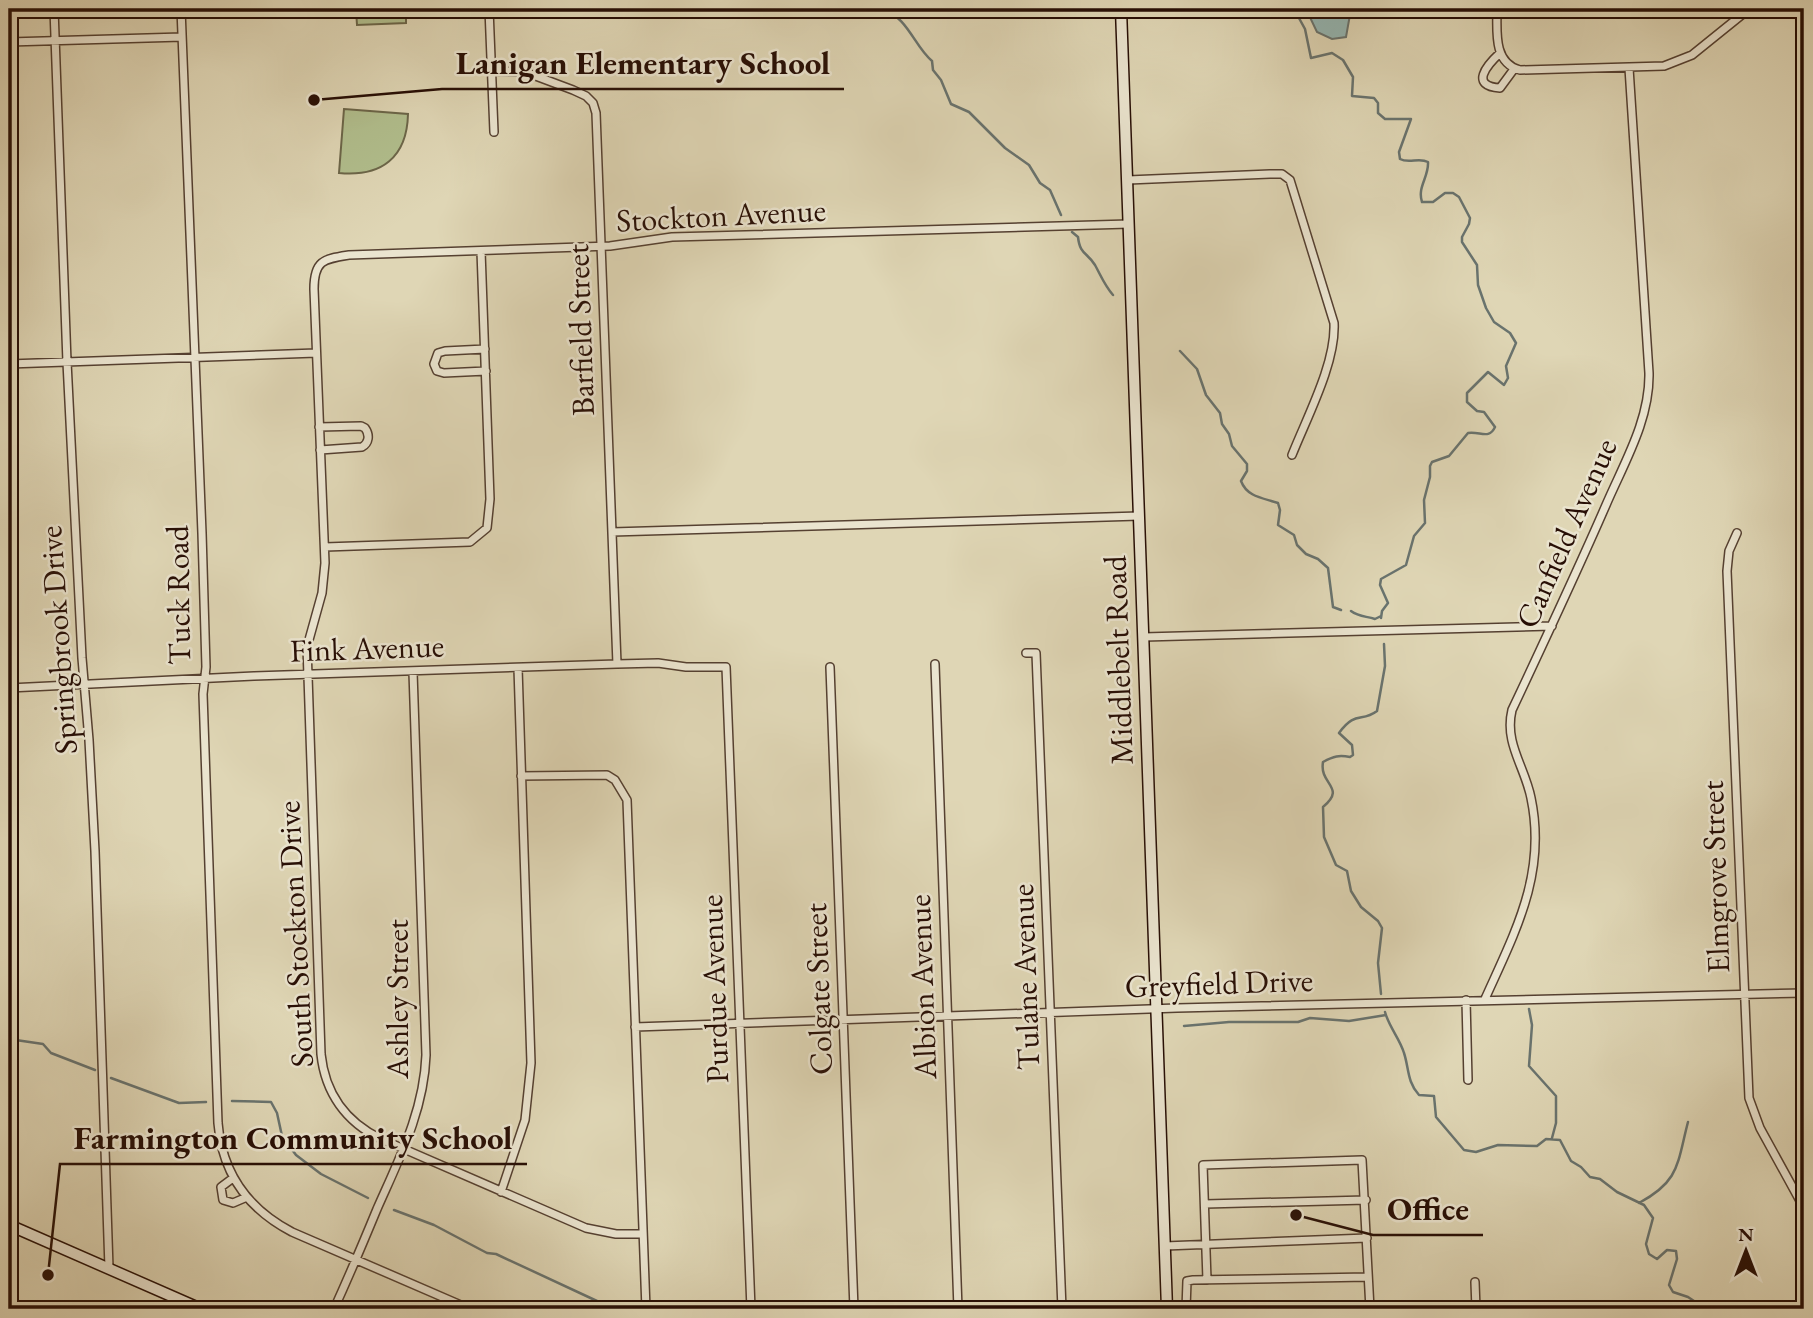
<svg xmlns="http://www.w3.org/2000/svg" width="1813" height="1318" viewBox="0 0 1813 1318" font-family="'EB Garamond',serif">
<rect width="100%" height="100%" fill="#dfd6b5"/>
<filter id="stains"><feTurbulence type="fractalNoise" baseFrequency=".00286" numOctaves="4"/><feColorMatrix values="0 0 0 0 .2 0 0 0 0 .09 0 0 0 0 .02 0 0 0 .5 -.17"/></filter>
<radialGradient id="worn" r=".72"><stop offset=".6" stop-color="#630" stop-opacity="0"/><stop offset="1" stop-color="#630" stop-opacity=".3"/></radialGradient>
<path fill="#b1be8d" stroke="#6c6649" stroke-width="2" d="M356,9h50v14l-49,2z
M344,109l64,5c-1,44 -27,63 -69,59z"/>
<path fill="#95b7b4" stroke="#69736e" stroke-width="2" d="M1306,9h45l-5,28 -14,2 -15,-7z"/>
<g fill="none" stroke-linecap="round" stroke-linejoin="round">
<path stroke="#69736e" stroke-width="2.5" d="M882,9c26,8 32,37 50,52l1,9 8,10 10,24 18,8 36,36 24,17 11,18 10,7 11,25
M1294,9l11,20 6,29 21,-5 11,7 10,17 -1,19 22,2 4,5v10l7,6h26l-12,33 1,7c9,5 19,-2 28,3 1,15 -11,25 -6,40h11l12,-9h8l6,4 11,21 -1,6 -7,13v5l15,23 1,20 8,23 8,14 16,11 6,10 -10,23 2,12 -4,7 -16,-13 -21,21v9l10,9 7,1 11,15c-6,13 -15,4 -27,6l-19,23 -17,6 -2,4v11l-6,23 1,23 -11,13 -8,29 -25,14 -1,6 8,18 -6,8 -1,7
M1072,232l6,5c2,18 9,15 17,28 6,11 10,21 18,30
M1180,351l17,18 9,26 14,18 2,11 7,10 3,12 15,18v7l-6,10c6,16 22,17 37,22l2,7 -2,15 16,10 3,10 9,9 12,5 10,9 5,39 8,3
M1351,611c8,6 15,5 24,8l6,-3
M1381,994l-3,-31 4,-35 -4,-7 -17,-14 -10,-16 -4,-20 -11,-6 -12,-28 -1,-30c24,-20 -4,-22 0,-45 11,-6 16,-7 27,-5l3,-2 -1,-10 -13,-12c17,-23 22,-10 38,-22l8,-45 -1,-22
M1529,1009l3,16 -3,41 27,30v27l-4,15
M1385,1012c4,15 15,27 19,41 5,15 3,29 15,42l15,1 2,21 28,33 12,2 22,-7 39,1 9,-7 14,1 11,21 10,6 9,10 10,2 17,13 27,13 9,13 -7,26 3,10 8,5 10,-9 9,1 1,8 -8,26 4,7 15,5 18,12
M1184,1026l45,-4h69l12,-4 39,3 37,-6
M9,1039l34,5 8,9 44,17
M111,1078l68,25 27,-1
M232,1101l39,1 6,11 5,23 14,19 25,19 47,24
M1639,1203c41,-22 38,-39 49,-81
M394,1210l40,15 53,28 9,1 101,47 10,8"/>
<g stroke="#554031" stroke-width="10">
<path id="street" d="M54,9l13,353 15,296 7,82 6,111 14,417
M181,9l21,524 4,134 -3,27 15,429c4,50 30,86 74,109l178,77
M489,9l5,123
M1497,9c0,22 -4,54 23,61l144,-4 28,-11 57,-46
M9,42l173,-5
M1500,53c-13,12 -31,33 0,35l14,-19
M492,71l33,1 48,18 13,6 7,7 3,10 21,551
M1128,180l142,-6h12l8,6 44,143c2,40 -27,94 -42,132
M485,349l-40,2 -7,2 -4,11 3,7 7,2 42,-2
M9,364l307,-11
M319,427l42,-1 4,2c5,7 4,15 -3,19l-42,3
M612,532l527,-16
M1737,533l-8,18 -2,20 22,527 11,30 44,80
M325,547l145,-5 17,-14 3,-29 -9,-248
M1144,637l408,-11
M1026,653h10l26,656
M935,664l23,645
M830,667l24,642
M9,688l245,-12 363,-12 41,-1 28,4h40l25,642
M521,776l86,-1 8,5 12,20 19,509
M1485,999c30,-67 62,-125 46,-201 -6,-31 -27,-55 -19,-88 32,-68 64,-136 94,-205 18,-42 44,-85 43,-132l-20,-305
M1466,1000l2,80
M635,1027l542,-19 627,-15
M233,1178l-12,9 2,13 10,3 14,-6
M501,1192l24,-72 6,-57 -13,-395
M1205,1204l161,-4
M643,1234h-27l-30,-6 -205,-89c-35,-17 -56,-46 -60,-85l-14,-407 15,-54 3,-30 -11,-274c0,-29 10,-30 35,-34l261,-9 62,-9 457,-13
M1165,1246l202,-8
M1207,1280l-4,-115 159,-5 8,149
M1475,1282l1,27
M334,1309c15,-33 29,-66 43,-100 22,-50 47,-98 49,-154l-13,-383
M1186,1309l1,-28 6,-1 175,-3"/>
</g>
<g stroke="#270e05" stroke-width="13">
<path id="secondary" d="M1121,9l46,1300
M9,1225l192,84"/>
</g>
<use href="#street" stroke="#eae4cf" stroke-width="7"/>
<use href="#secondary" stroke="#eae4cf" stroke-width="10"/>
</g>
<g text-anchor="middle" stroke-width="5" stroke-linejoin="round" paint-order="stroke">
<g font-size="32" fill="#270e05" stroke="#eae4cf">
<text transform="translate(721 215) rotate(-3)" y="11">Stockton Avenue</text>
<text transform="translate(580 330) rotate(-92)" y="11">Barfield Street</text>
<text transform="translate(1566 533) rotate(-66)" y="11">Canfield Avenue</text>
<text transform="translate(178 595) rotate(-91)" y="11">Tuck Road</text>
<text transform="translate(58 640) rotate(-94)" y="11">Springbrook Drive</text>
<text transform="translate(367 648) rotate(-2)" y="11">Fink Avenue</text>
<text transform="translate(1118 660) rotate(-92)" y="11">Middlebelt Road</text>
<text transform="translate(1715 877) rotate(-92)" y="11">Elmgrove Street</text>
<text transform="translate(295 934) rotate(-93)" y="11">South Stockton Drive</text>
<text transform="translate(1025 977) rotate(-92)" y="11">Tulane Avenue</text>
<text transform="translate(1219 983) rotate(-2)" y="11">Greyfield Drive</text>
<text transform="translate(922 987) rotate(-92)" y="11">Albion Avenue</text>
<text transform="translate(714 989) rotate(-92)" y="11">Purdue Avenue</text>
<text transform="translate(818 989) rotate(-92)" y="11">Colgate Street</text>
<text transform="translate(397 999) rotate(-90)" y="11">Ashley Street</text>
</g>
</g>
<path fill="none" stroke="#270e05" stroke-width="2.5" d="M314 100L442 89H844M48 1275L60 1164H527M1296 1215L1373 1235H1483"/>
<g fill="#270e05" stroke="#eae4cf" stroke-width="2.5">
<circle cx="314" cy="100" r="7"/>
<circle cx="48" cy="1275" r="7"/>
<circle cx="1296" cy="1215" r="7"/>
</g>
<g font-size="33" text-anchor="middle" font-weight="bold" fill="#270e05" stroke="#eae4cf" stroke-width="5" stroke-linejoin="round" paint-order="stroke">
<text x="643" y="74">Lanigan Elementary School</text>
<text x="293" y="1149">Farmington Community School</text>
<text x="1428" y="1220">Office</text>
</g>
<rect width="1813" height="1318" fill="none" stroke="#dfd6b5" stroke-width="35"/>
<rect x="10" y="10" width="1792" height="1297" fill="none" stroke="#270e05" stroke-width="3.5"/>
<rect x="18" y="18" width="1778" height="1283" fill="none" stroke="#270e05" stroke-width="2"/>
<g transform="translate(1746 1251)" stroke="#eae4cf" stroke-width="5" paint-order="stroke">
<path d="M0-5L12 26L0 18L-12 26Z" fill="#270e05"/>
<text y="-10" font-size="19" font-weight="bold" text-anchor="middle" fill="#270e05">N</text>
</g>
<rect width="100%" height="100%" filter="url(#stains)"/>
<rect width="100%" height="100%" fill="url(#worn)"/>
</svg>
